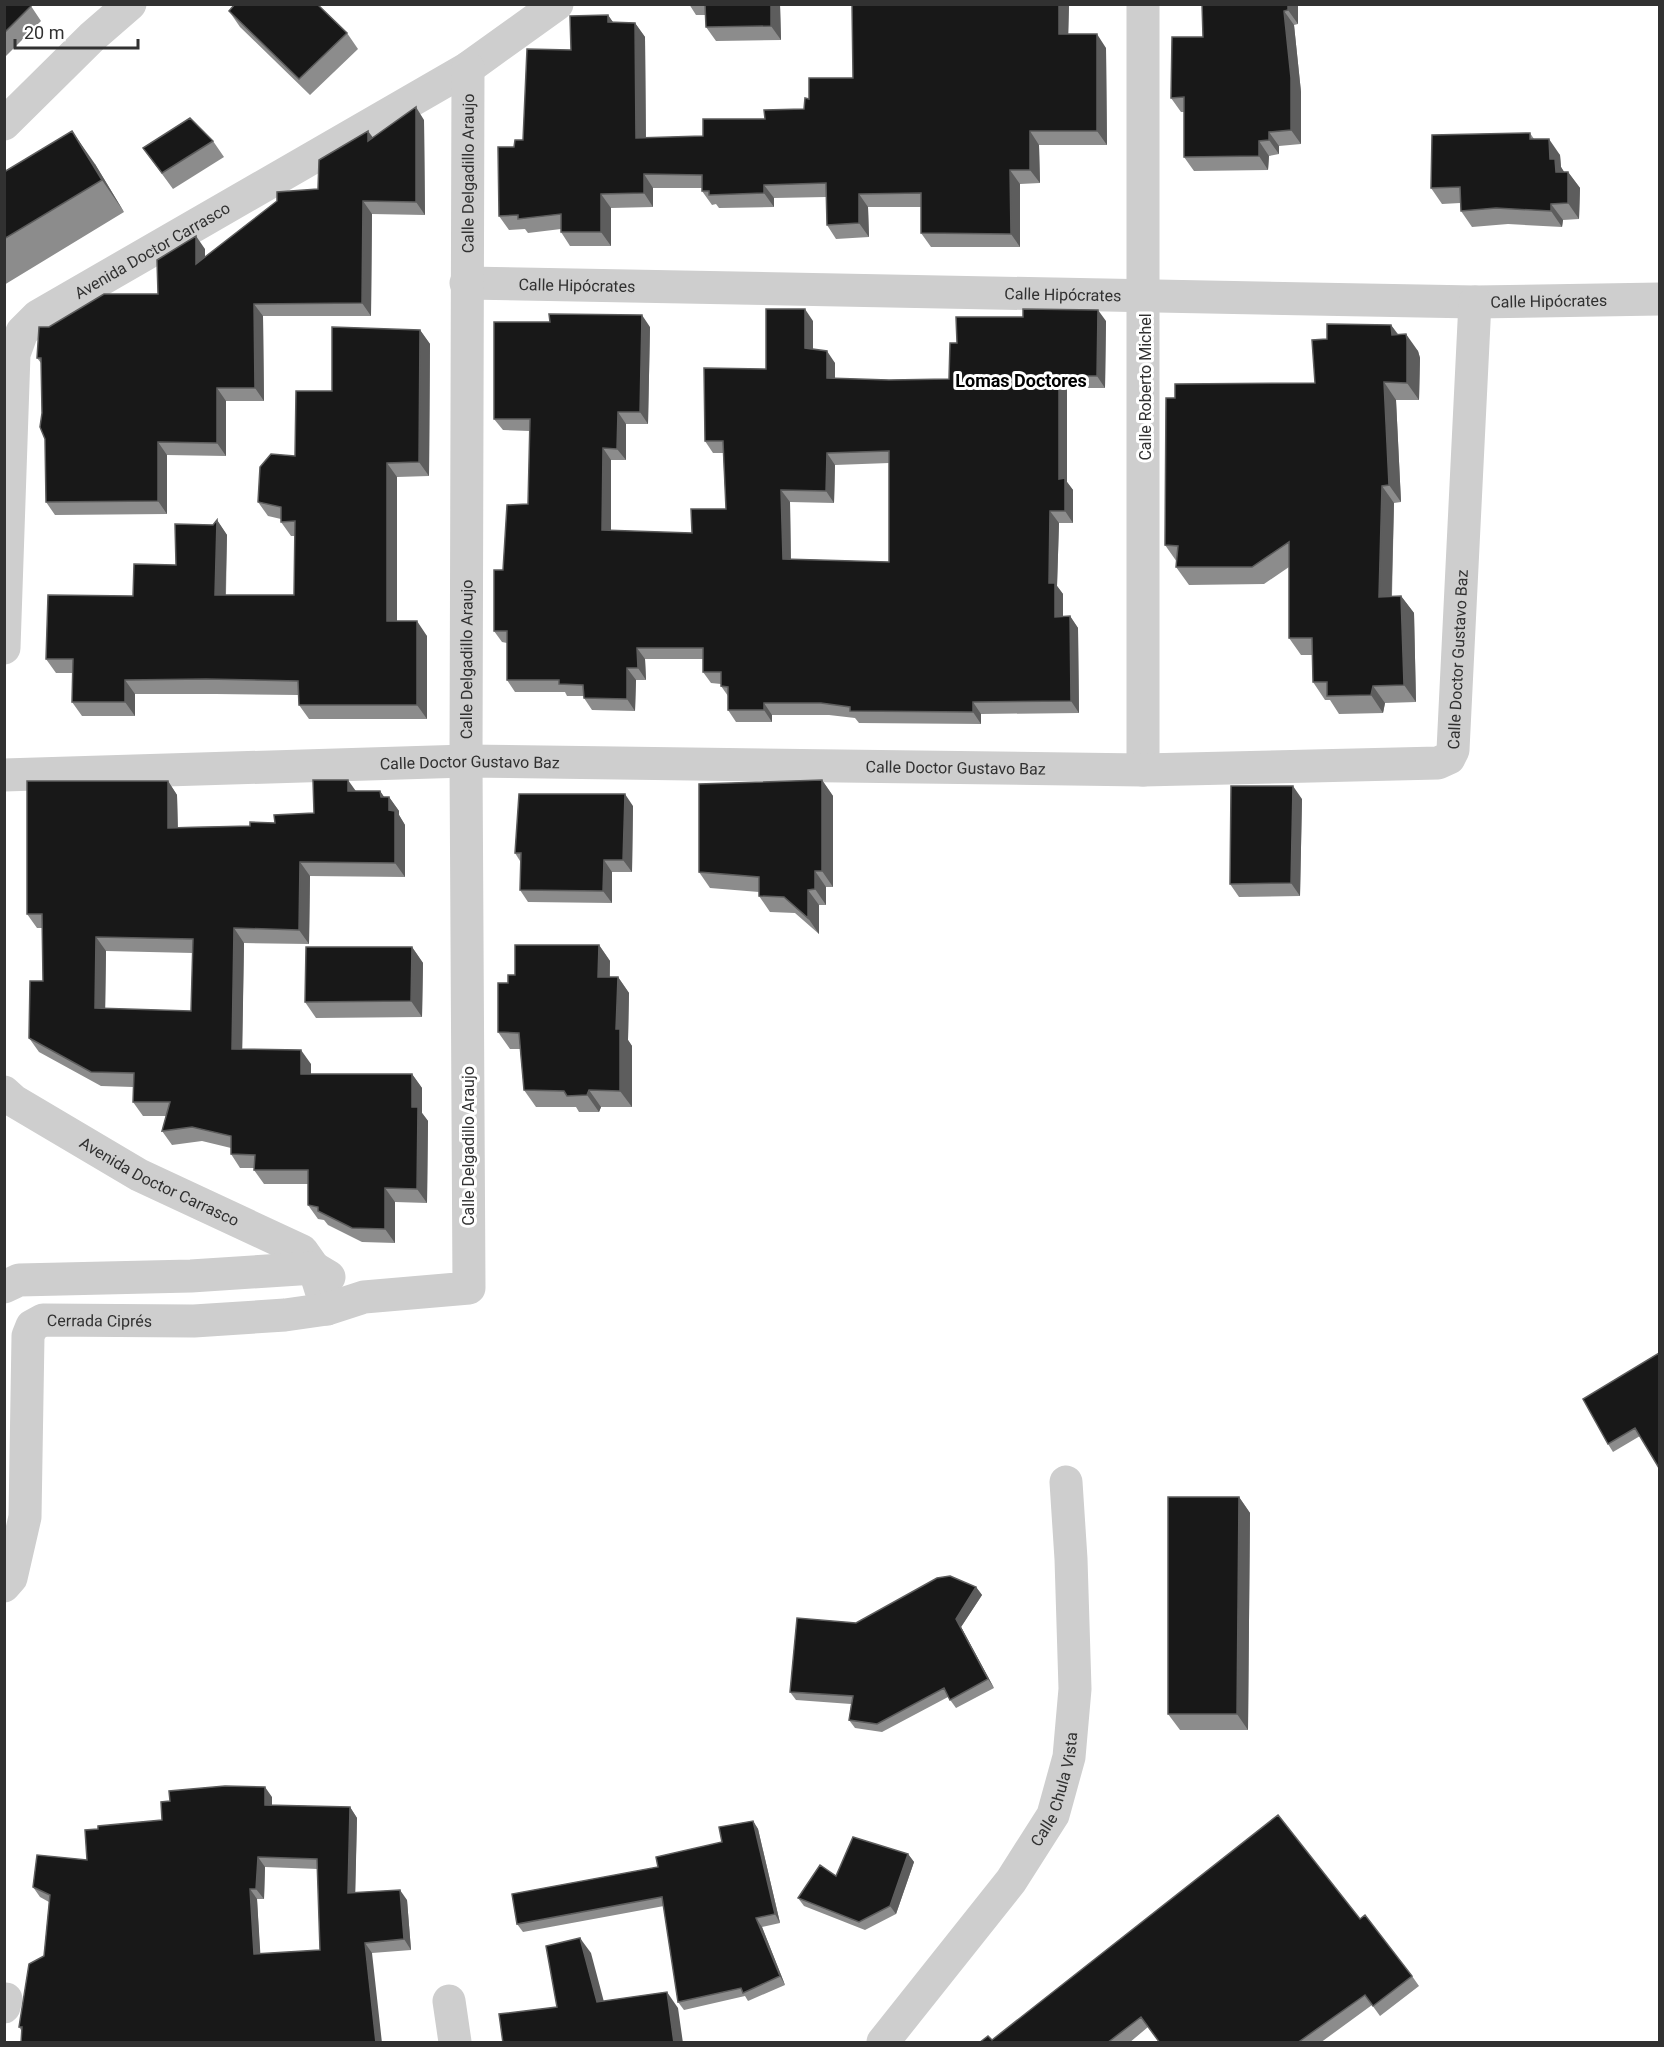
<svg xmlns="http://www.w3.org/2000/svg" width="1664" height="2047" viewBox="0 0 1664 2047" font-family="Roboto,sans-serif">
<rect width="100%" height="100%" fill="#fff"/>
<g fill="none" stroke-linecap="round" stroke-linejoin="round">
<g stroke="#cecece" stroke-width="33">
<path d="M4,124l88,-87 38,-33"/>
<path id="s1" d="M466,283l1009,19 185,-3"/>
<path id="s2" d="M4,648l10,-294 8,-22 16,-16 430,-248 89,-64"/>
<path d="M1143,770v-766"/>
<path id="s3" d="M4,775l462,-14 677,9 295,-7 11,-5 4,-8 22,-448"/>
<path id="s4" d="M4,1092l10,9 125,74 163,76 12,17 13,41"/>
<path d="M4,1287l15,-7 172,-4 123,-8 15,9"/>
<path id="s5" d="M4,1586l7,-8 14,-61 3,-181 4,-10 11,-6 151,1 91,-6 42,-6 37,-12 105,-9 -3,-527 2,-693"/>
<path d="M449,2001l6,41"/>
<path d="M4,2007l2,-8"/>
<path id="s6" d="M883,2042l128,-161 42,-66 16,-58 6,-68 -4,-130 -5,-77"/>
</g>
</g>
<path fill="#8c8c8c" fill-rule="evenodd" d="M4,4l27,2 10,15 -37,37z
M689,4h91l1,36 -65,1 -10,-14v-12h-10z
M1069,4l-1,30 38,14 1,97h-68l1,38 -20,1v63h-89l-10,-14v-26h-53l1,30 -33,2 -9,-14 -1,-28 -52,1v9l-55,1 -3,-4 -4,1 -10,-14v-3h-49v19l-42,1v38h-41l-9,-14v-3l-33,4 -3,-4 -16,1 -10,-14 15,-69 9,-7 48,-90 37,-35 5,8h22l10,14 1,101 57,-2 62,-17 39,-10 5,-10 44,-21z
M1202,4h96v20l-4,1 7,67v52l-22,2v8l-10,2 -1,14 -74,1 -10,-14v-45h-3l-10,-14 32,-61z
M229,11l118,22 11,16 -48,46 -70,-68z
M424,120l1,95 -53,-1 -1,102h-108l1,85h-38v55l-59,-1v59l-112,1 -9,-13 -1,-63 -3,-26 -1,-50 -4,-5 12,-31 109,-33 47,-45v8l113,-68 55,-52z
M1530,133l4,6 26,16 1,12 3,5h4l12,16 -1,31 -16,1 -1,7 -54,-3 -36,3 -11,-16 -1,-8 -18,1 -11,-16z
M213,141l11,16 -51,32 -30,-41z
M95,164l29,48 -120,73v-113z
M813,321v28l22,14v16l54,1 60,-1 8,-36 149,-22 -1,67h-38v94l6,8v33h-14l-2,63 6,8v22h7l8,12 1,85 -98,1v10l-122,-1 -4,-5 -26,-3h-57v7h-36l-8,-12v-14l-7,-10v-2l-10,-1 -8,-11v-13h-58l1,21h-10l-1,31 -43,-1 -8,-12v-2h-17l-2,-4h-50l-8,-12v-37l-5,-1 -8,-11 9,-61 25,-66 2,-73 -27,-1 -9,-11 156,-92 -2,97h-22v36h-15v71l81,2 34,-24 -3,-56h-10l-8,-12 61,-72zM889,463v99l-98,-3 -1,-57 44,1 1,-38z
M1391,325l7,9 20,17 2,7 -1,42h-23l5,102 -7,1 -2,93h9l13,17 2,89 -31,1 -2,10 -44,1 -9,-14h-5l-12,-18 -1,-27h-11l-12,-17v-71l-25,17 -75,1 -13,-18 1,-5 -12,-17 10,-147 140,-15 12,-44z
M420,330l10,14 -1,132 -32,1v144l30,15v83h-118l-10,-14v-10l-83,-1h-81v22h-53l-10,-14 1,-29h-17l-10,-14 130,-94 41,-45 10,15 -1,60h68l1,-59h-4l-10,-14v-3l-13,-3 -10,-14 37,-46 37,-65z
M822,780l11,16v91h-7v18h-7v29l-24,-21 -25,-1 -11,-16v-4l-49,-4 -11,-16z
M168,781l9,14 1,32 72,-1 25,-3 39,-10 42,-22h24l4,6h5l10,14v4l6,10v52l-95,-1 -1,68 -65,-1 -2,106 69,15v10h101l10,14v25l6,8 -1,82 -32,-1v41l-33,-1 -34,-17 -4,-5 -6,-1 -10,-14v-21h-44l-10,-14v-2h-14l-9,-14v-6l-29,-7 -30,4 -10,-14 4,-15h-23l-10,-14v-15l-32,-1 -62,-34 -10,-14 14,-57 -1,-53h-5l-10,-14zM106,951l87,2 -2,58 -86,-2z
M1302,799l-2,97 -61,1 -9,-13z
M633,806l-1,66h-20v31l-84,-1 -8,-12v-29l-5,-8z
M599,945l11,16v16h8l11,16 -1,47 4,6v61h-31l-2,5h-20l-3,-5h-40l-12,-17 -4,-41h-10l-12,-17 17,-57z
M412,947l11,16 -1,54 -106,1 -11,-16z
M1659,1353l-19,83 -27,16 -5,-8z
M1239,1497l11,16 -2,217h-68l-12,-16z
M976,1587l6,8 -21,32 33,61 -38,20 -8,-11 -66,35 -27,-4 -6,-8 2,-16 -55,-4 -6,-8 66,-69z
M272,1797v8l78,2 7,11 -2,75 52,7 4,50 -39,3 -351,77 -2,-3 25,-71 5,-54 -9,-5 -7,-10 54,-27zM265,1867l53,2 2,81 -60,4 -3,-55h7z
M753,1821l5,8 22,94 -18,4 23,58 -37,16 -3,-5 -61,14 -6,-8 -14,-96 -141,26 -6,-8 141,-57 64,-25z
M908,1854l6,8 -18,52 -31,16 -61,-24 -6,-8 38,-22z
M1360,1919l52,57 7,10 -39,30 -8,-11 -52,38h-160l-12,-16 -19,16h-150l13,-3z"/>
<path fill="#5d5d5d" d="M771,4h9l1,36 -10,-14z
M1059,4h10l-1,43 -9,-13z
M1288,4h10v20l-10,-14z
M1284,11l10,14 7,67v52l-10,-14z
M608,15l10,14 -10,-7z
M635,23l10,14 1,115 -10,-14z
M1097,34l9,14 1,97 -10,-14z
M416,107l8,13 1,95 -9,-13z
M72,131l23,33 29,48 -22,-32z
M368,131l9,12 -9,-2z
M1030,131l9,14 1,38 -10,-13z
M1269,132l10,14v8l-10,-14z
M1549,139l11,16 1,12 5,8 -10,-3 -6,-13z
M1259,141l10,15 -1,14 -9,-14z
M1010,170l10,14v63l-9,-13z
M1568,172l12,16 -1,31 -11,-16z
M644,174l9,14v19l-9,-14z
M764,185l10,13v9l-10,-14z
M601,194l10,14v38l-10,-14z
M859,194l9,13 1,30 -10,-14z
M363,201l9,13 -1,102 -9,-13z
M1551,204l12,16 -1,7 -11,-16z
M196,236l9,13v27l-9,-12z
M254,304l9,12 1,85 -9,-13z
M805,309l8,12v39l-8,-12z
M1098,310l8,11 -1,67 -8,-12z
M642,315l8,12 -2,97 -8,-12z
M1391,325l12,17 -11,-7z
M420,330l10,14 -1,132 -10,-14z
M1406,334l12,17 2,7 -1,42 -12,-17z
M827,351l8,12v27l-8,-12z
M1059,376l8,12v94l6,8v33l-8,-12 -6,-32z
M1384,382l12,18 5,102 -12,-17z
M217,388l9,13v55l-9,-13z
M618,412l8,12v36l-9,-11z
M158,442l9,13v59l-9,-13z
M603,448l8,12v82l-9,-12z
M827,453l8,12 -1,38 -8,-12z
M387,463l10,14v158l-10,-14z
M1382,486l12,17 -3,111 -12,-17z
M781,490l9,12 1,68 -8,-11z
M1050,511l9,12 -2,63 6,8v35l-8,-12 -6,-34z
M217,520l10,15 -2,74 -10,-14z
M1401,596l13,17 2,89 -12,-17z
M1070,616l8,12 1,85 -8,-12z
M417,621l10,15v83l-10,-14z
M637,648l8,11 1,21 -8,-12z
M627,668l9,12 -1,31 -8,-12z
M125,680l10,14v22l-10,-14z
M1373,686l12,17 -2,10 -12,-18z
M973,702l8,12v10l-8,-12z
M764,703l8,12v7l-8,-12z
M348,780l10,14 -10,-3z
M822,780l11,16v91l-11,-16z
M168,781l9,14 1,47 -10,-14z
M1293,786l9,13 -2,97 -9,-13z
M380,791l9,13v-7l10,14v4l6,10v52l-10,-14z
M625,794l8,12 -1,66 -9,-12z
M604,860l8,12v31l-9,-12z
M300,862l10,14 -1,68 -10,-14z
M815,871l11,16v18l-11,-16z
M808,890l11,15v29l-11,-16z
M234,928l10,15 -2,120 -10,-14z
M96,937l10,14 -1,71 -10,-14z
M599,945l11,16 -1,32 -11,-16z
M412,947l11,16 -1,54 -11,-16z
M618,977l11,16 -1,47 4,6v61l-12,-16 -4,-62z
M301,1050l10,14v24l-10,-14z
M412,1074l10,14v25l6,8 -1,82 -10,-14 -5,-82z
M589,1090l12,17 -2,5 -12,-17z
M385,1188l10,14v41l-10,-14z
M1239,1497l11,16 -2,217 -11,-16z
M976,1587l6,8 -21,32 33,61 -6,-9 -32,-60z
M265,1787l7,10v18l-7,-10z
M350,1807l7,11 -2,86 -7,-11z
M753,1821l5,8 22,94 -5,-9z
M908,1854l6,8 -18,52 -6,-8z
M258,1857l7,10 -1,32 -8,-10z
M250,1889l7,10 4,65 -7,-10z
M400,1890l7,10 4,50 -7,-11z
M756,1918l6,9 23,58 -5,-9z
M580,1938l11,15 17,64 -11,-15z
M365,1943l7,10 10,90h-6z
M667,1992l11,16 5,35h-9z"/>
<path fill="#181818" stroke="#5d5d5d" stroke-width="1.5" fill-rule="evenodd" d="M4,4h25l2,2 -27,27z
M235,4h82l30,29 -48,46 -70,-68z
M705,4h66v22l-65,1z
M852,4h207v30h38v97h-67v39h-20l1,64 -90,-1v-40l-62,1v29l-32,2 -1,-42 -62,2v8l-55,2v-4h-7v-16l-58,-1v19l-43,1v38h-40v-18l-43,5v-4l-19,1 -1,-69h16l1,-7h8l4,-91 44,1 -1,-34 38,-1v7l27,1 1,115 67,-2v-17h62l-1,-9 40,-1 1,-11 4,1v-21h44z
M1202,4h86v6l-4,1 7,67v52l-22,2v8l-10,1v15l-75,1v-60l-13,1 1,-61h31z
M416,107v95l-53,-1 -1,102 -108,1 1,84h-38v55l-59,-1v59l-112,1 -1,-63 -5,-12 2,-14 -1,-55h-4l2,-31h10l55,-33h54l-1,-34 39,-24v28l81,-63v-9l41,-3 1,-29 49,-29v10z
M190,118l23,23 -51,32 -19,-25z
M72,131l30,49 -98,59v-67z
M1530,133v6h19l1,20h5l1,13h12v31l-17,1v7l-55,-3 -35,3 -1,-24 -29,1 1,-53z
M766,309h39v39l22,3v27l62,2 60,-1 1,-36h7l-1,-26h67v-8l75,1 -1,66h-38v103l6,-1v33h-15l-1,72h6v34l15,-1 1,85 -98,1v10l-123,-1v-4l-29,-4h-57v7h-36v-23l-7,-1v-14h-18v-24h-66l1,20h-11v31l-43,-1 -1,-13 -24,-1v-4h-52v-49h-13v-61h9l4,-65 21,-1 2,-85h-36v-97h56l-1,-8 93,1 -2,97h-22l-1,37 -14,-1 -1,82 90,3 -1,-24h35l-3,-68h-18l-1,-73 62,1zM889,451v111l-106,-3 -2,-69 45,1 1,-38z
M1327,324l64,1 1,10 14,-1 1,6v43l-23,-1 5,103 -7,1 -3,111 22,-1 3,89 -31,1 -2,9 -44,1v-14h-14l-1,-44h-23v-96l-37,25h-76l2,-21 -13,-1 1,-147h9v-14l140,-1 -3,-43 15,-1z
M332,327l88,3 -1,132 -32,1v158h30v84h-118l-1,-24 -92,-2 -81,1v22h-53l1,-43h-27l2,-64 85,1 1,-32 42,1 -1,-41 38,1 4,-5 -2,75h79l1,-74 -14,1v-15l-23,-5 2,-35 11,-13 24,2 1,-65h36z
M313,780h35v11h32l1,6h8v13l6,1v52l-95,-1 -1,68 -65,-2 -2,121 69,1v24h111v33h6l-1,82 -32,-1v41l-33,-1 -34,-17v-4l-10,-2v-35h-54l1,-15 -24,-1v-18l-39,-9 -30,4 8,-29h-37l1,-29 -43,-1 -62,-34 1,-57h13l-1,-67h-15v-133h141v47l82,-2v-4l25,1 -1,-8 40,-2zM96,937l97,2 -2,72 -96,-3z
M822,780v91h-7v18l-7,1v28l-24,-21 -25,-1v-19l-60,-5v-88z
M1231,786h62l-2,97 -61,1z
M519,794h106l-2,66h-19l-1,31 -83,-1 1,-37h-6z
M515,945h84l-1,32h20l-2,52h4v62l-31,-1 -2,5 -20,1 -3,-5 -40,-1 -5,-57 -21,-1v-49h10v-8h7z
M306,947h106l-1,54 -106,1z
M1659,1353v115l-24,-40 -27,16 -25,-45z
M1168,1497h71l-2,217h-69z
M950,1576l26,11 -20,32 32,60 -38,21 -6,-12 -67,36 -28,-4 4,-24 -63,-4 7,-74 59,5 81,-45z
M225,1786l40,1v18l85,2 -2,86 52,-3 4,49 -39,4 11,100h-355l1,-16h-3l10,-63 15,-8 6,-61 -17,-8 4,-32 50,5 -2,-30 13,-1v-3l64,-6 -1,-18 9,-1 -1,-10zM258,1857l59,2 3,91 -66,4 -4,-65h6z
M1278,1815l82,104 5,-4 47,61 -39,30 -8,-11 -68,48h-137l-19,-26 -34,26h-128l9,-7 4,4z
M753,1821l22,93 -19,4 24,58 -37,17 -2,-5 -63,14 -16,-105 -145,27 -5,-30 146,-27 -2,-10 66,-15 -3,-15z
M853,1837l55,17 -18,52 -31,16 -61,-24 22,-33 16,11z
M580,1938l17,64 70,-10 7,51h-171l-4,-29 58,-7 -11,-61z"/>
<g text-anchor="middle" stroke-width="6" stroke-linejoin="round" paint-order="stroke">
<g font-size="16" fill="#313131" stroke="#fff">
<text dy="6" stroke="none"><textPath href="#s5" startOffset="1821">Calle Delgadillo Araujo</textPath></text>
<text dy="6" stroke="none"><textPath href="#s2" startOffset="472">Avenida Doctor Carrasco</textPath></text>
<text dy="6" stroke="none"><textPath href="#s1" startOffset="111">Calle Hipócrates</textPath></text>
<text dy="6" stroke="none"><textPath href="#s1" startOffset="597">Calle Hipócrates</textPath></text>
<text dy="6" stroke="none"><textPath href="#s1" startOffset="1083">Calle Hipócrates</textPath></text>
<text transform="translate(1145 387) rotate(-90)" y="6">Calle Roberto Michel</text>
<text dy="6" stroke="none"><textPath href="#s3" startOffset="1546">Calle Doctor Gustavo Baz</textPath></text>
<text dy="6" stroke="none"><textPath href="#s5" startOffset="1335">Calle Delgadillo Araujo</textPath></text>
<text dy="6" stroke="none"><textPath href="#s3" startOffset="466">Calle Doctor Gustavo Baz</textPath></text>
<text dy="6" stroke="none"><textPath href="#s3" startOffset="952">Calle Doctor Gustavo Baz</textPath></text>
<text transform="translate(468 1146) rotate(-90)" y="6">Calle Delgadillo Araujo</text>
<text dy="6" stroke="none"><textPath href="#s4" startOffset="180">Avenida Doctor Carrasco</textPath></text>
<text dy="6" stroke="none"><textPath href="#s5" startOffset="334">Cerrada Ciprés</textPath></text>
<text dy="6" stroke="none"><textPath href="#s6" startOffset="309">Calle Chula Vista</textPath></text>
</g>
<g font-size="18" font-weight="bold" fill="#000" stroke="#fff">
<text x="1021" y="387">Lomas Doctores</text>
</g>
</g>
<rect width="1664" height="2047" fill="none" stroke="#313131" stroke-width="12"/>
<path d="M15 39v9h123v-9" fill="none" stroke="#313131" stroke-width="3"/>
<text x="24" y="39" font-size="18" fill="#313131" stroke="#ffffff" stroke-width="4.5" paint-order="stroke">20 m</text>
</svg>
